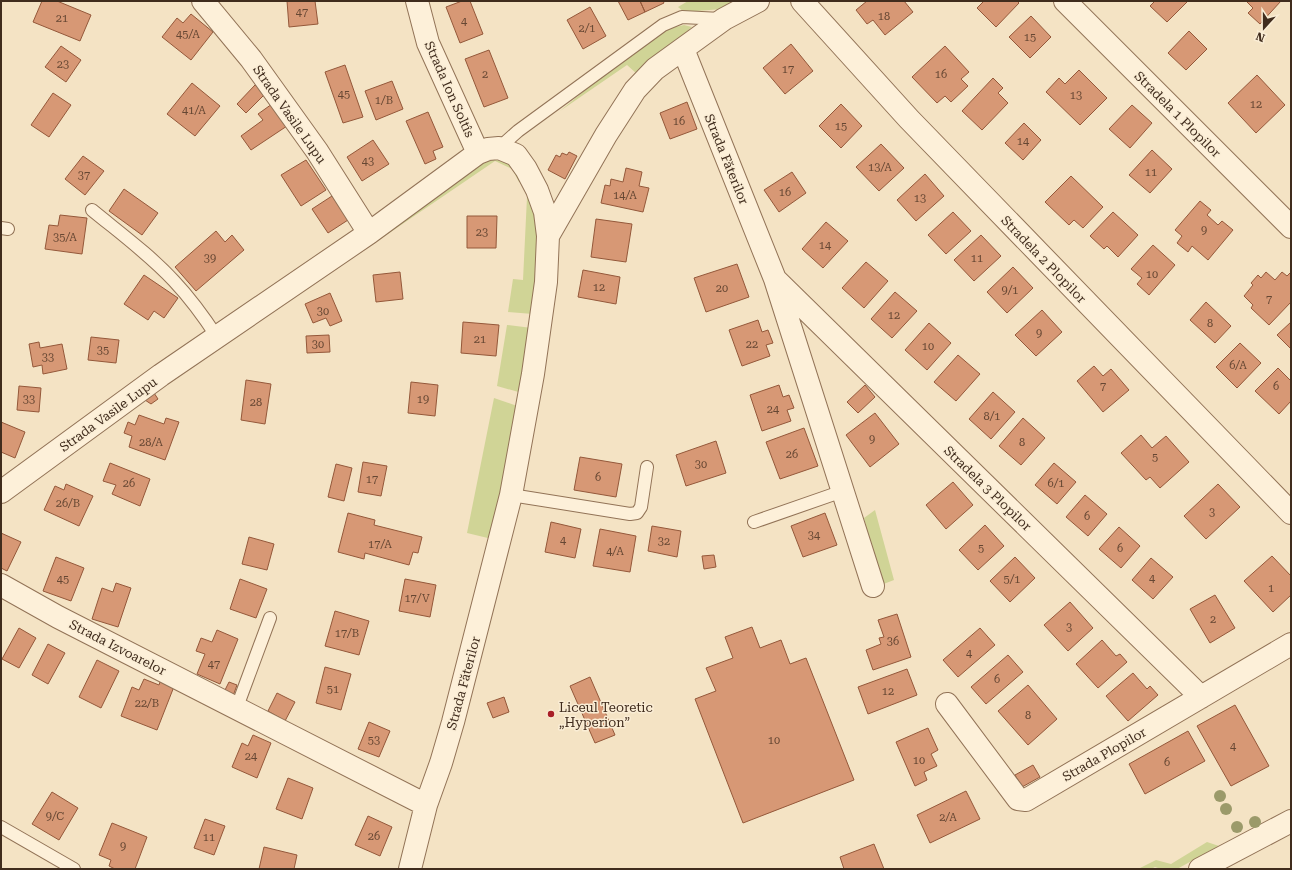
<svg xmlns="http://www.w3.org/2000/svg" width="1292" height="870" viewBox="0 0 1292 870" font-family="'Roboto Serif',serif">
<rect width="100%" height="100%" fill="#f4e3c4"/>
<path fill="#d0d496" d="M688,1h54l-7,7 -51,4 -6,-5z
M684,25l8,2 -55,47 -10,-9 -67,46 36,-30 71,-52z
M498,155l27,21 -6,6 -7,-13 -17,-8 -166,113 -1,-5 160,-112z
M533,196l7,63 -7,55 -25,-2 5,-33 10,1 4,-83z
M507,325l25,3 -10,65 -25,-7z
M494,398l26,9 -28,132 -25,-6z
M875,510l19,70 -13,5 -17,-67z
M1207,842l12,4 -42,23h-16l-6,-2 -4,2h-13l18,-9 15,4z"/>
<path fill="#d79875" stroke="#94583a" d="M42,1h15l34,14 -11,26 -47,-19z
M287,1h28l3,23 -29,3z
M462,1h8l13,33 -23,9 -14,-36z
M618,1h22l5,11 -17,8z
M640,1h23l1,2 -19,9z
M867,1h37l9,11 -28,23 -12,-15 -6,4 -11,-14z
M984,1h33l2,2 -23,24 -19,-19z
M1155,1h30l2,1 -20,20 -17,-16z
M1246,1h35l-21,23 -12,-11 5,-5z
M590,7l16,29 -23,13 -16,-29z
M191,14l22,18 -22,28 -29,-23 15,-19 6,5z
M1031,16l20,21 -21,21 -21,-21z
M1189,31l18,18 -21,21 -18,-17z
M791,44l22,27 -28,23 -22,-26z
M61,46l20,14 -15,22 -21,-15z
M945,46l24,26 -8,7 7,7 -17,16 -6,-6 -8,7 -25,-26z
M489,50l19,48 -24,9 -19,-48z
M345,65l18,52 -20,6 -18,-51z
M1079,70l28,28 -27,27 -34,-33 13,-14 6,6z
M1257,75l28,30 -29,28 -28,-30z
M993,78l10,10 -5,5 10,10 -26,27 -20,-19z
M392,81l11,28 -27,11 -11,-29z
M192,83l28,23 -25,30 -28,-22z
M255,85l10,9 -19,19 -9,-9z
M53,93l18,12 -22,32 -18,-12z
M687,102l10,27 -27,10 -10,-26z
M272,104l15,22 -36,24 -10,-14 22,-16 -5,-6z
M841,104l21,22 -21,22 -22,-22z
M1132,105l20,18 -22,25 -21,-19z
M428,112l15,35 -10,4 3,8 -11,5 -19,-43z
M1024,123l17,17 -18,20 -18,-17z
M373,140l16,24 -27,17 -15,-24z
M881,144l23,24 -25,23 -23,-24z
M1152,150l20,19 -22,24 -21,-18z
M569,152l8,4 -12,23 -17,-9 8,-15 4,2 2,-4 5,2z
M83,156l21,15 -19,24 -20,-16z
M306,160l20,30 -25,16 -20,-31z
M626,168l16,4 -3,14 10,2 -6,24 -42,-9 4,-18 5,1 1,-7 12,3z
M792,172l14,21 -27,19 -15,-22z
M925,174l19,22 -28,25 -19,-21z
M1071,176l32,31 -20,21 -9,-8 -5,5 -24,-23z
M124,189l34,24 -16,22 -33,-24z
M332,196l16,24 -20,13 -16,-24z
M1200,201l11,9 -4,5 11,10 4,-4 11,9 -25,30 -16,-14 -4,6 -11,-9 5,-7 -7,-6z
M953,212l18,19 -25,23 -18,-19z
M1113,212l25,23 -20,22 -11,-11 -3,3 -14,-13z
M60,215l27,3 -5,36 -37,-5 4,-24 9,1z
M467,216h30l-1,32h-29z
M596,219l36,5 -6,38 -35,-5z
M826,222l22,19 -25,27 -21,-19z
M216,231l9,11 7,-7 12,15 -48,41 -21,-24z
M981,235l20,21 -27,25 -20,-21z
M1153,245l22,20 -26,30 -12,-11 5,-6 -11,-9z
M866,262l22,19 -24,27 -22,-20z
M737,264l12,33 -43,15 -12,-34z
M1013,267l20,21 -26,25 -20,-21z
M583,270l37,7 -4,27 -38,-7z
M400,272l3,27 -27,3 -3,-27z
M1266,272l9,8 7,-8 5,4 4,-4v30l-22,23 -18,-17 2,-3 -9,-9 9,-11 -2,-2 7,-8 3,3z
M144,275l34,23 -14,20 -10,-7 -6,9 -24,-16z
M895,292l22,19 -25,27 -21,-19z
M330,293l12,28 -12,5 -4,-8 -13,5 -8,-19z
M1206,302l25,24 -16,17 -25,-23z
M1042,310l20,22 -26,24 -21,-21z
M758,320l4,12 6,-2 5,13 -7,2 4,11 -28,10 -13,-36z
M463,322l36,3 -3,31 -35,-3z
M1291,322v27l-14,-14z
M929,323l22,20 -24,27 -22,-20z
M329,335l1,17 -23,1 -1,-17z
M91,337l28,3 -3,23 -28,-3z
M39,342l1,6 22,-4 5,25 -24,5 -1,-9 -9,2 -4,-23z
M1240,343l21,20 -24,25 -21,-21z
M958,355l22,19 -24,27 -22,-19z
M1094,366l9,10 8,-7 18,21 -26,22 -26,-31z
M1278,368l13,13v20l-12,13 -24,-23z
M246,380l25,4 -6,40 -24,-4z
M411,382l27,3 -3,31 -27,-3z
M779,385l4,12 6,-2 5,13 -7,2 4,11 -29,10 -12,-36z
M865,385l10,12 -17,16 -11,-11z
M19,386l22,2 -2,24 -22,-2z
M993,392l22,20 -24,27 -22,-20z
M154,393l4,6 -7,5 -6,-4z
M875,413l24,31 -29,23 -24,-32z
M139,415l25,9 2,-6 13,4 -14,38 -36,-13 3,-11 -8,-3 4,-11 7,3z
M1023,418l22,20 -24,27 -22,-19z
M1,422l24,10 -10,26 -14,-6z
M804,428l14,38 -38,13 -14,-37z
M1141,435l11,13 14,-12 23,26 -29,26 -10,-11 -4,3 -25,-27z
M716,441l10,32 -40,13 -10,-31z
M580,457l42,7 -6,33 -42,-7z
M363,462l24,4 -6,30 -23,-4z
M110,463l40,16 -10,27 -28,-12 4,-9 -13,-4z
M1054,463l22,19 -19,22 -22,-19z
M336,464l16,4 -8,33 -16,-4z
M953,482l20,23 -27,24 -20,-24z
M66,484l27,12 -14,30 -35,-16 11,-24 9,4z
M1218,484l22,23 -34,32 -22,-23z
M1085,495l22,19 -19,22 -22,-19z
M348,513l27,7 -1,5 48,12 -4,16 -5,-1 -4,13 -44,-12 -1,6 -26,-7z
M825,513l12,32 -34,12 -12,-31z
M551,522l30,7 -6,29 -30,-6z
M985,525l19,21 -26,24 -19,-20z
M652,526l29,5 -4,26 -29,-6z
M1119,527l21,19 -19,22 -22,-19z
M600,529l36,7 -6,36 -37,-6z
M1,533l20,9 -14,29 -6,-3z
M249,537l25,7 -7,26 -25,-6z
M714,555l2,12 -12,2 -2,-13z
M1272,556l19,20v19l-18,17 -29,-31z
M56,557l28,11 -13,33 -28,-10z
M1015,557l20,21 -25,24 -20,-21z
M1151,558l22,19 -20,22 -21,-19z
M240,579l27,10 -11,29 -26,-9z
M405,579l31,6 -6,32 -31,-6z
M116,583l15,5 -13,39 -26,-8 10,-31 11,4z
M1215,595l20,33 -25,15 -20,-34z
M1070,602l23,26 -25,23 -24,-26z
M335,611l34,10 -10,34 -34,-9z
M897,614l14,43 -38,13 -7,-20 15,-6 -2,-6 5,-1 -6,-17z
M752,627l8,21 21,-8 9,24 16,-6 48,122 -111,43 -48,-124 21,-8 -10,-23 27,-10 -8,-21z
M19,628l17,10 -17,30 -17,-9z
M980,628l15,17 -37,32 -15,-17z
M217,630l21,9 -18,45 -23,-10 8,-20 -9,-3 5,-13 11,4z
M1102,640l14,16 4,-2 7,8 -29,26 -22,-24z
M48,644l17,9 -17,31 -16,-9z
M1008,655l15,17 -37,32 -15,-17z
M97,660l22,11 -18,37 -22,-11z
M325,667l26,7 -10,36 -25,-7z
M907,669l10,26 -49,19 -10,-27z
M1133,673l14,16 3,-3 8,9 -30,26 -22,-25z
M590,677l25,58 -20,8 -25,-57z
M144,679l15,6 2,-6 14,5 -18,46 -36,-14 11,-29 7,3z
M229,682l8,3 -4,11 -9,-4z
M1028,685l29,34 -29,26 -30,-34z
M277,693l18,9 -10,19 -17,-10z
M504,697l5,15 -16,6 -6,-15z
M1235,705l34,61 -38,20 -34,-60z
M369,722l21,9 -11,26 -21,-8z
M928,728l10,22 -7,4 6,12 -13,6 3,8 -12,6 -19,-44z
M1188,731l17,30 -60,33 -16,-30z
M253,735l18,8 -14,35 -25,-11 10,-24 6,3z
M1033,765l7,12 -18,10 -7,-12z
M288,778l25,10 -11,31 -26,-10z
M966,791l14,28 -50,24 -13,-28z
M52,792l26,16 -19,32 -27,-16z
M368,816l24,11 -12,29 -25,-11z
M205,819l20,7 -11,29 -20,-7z
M112,823l35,14 -12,32h-20l-6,-3 2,-6 -12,-5z
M874,844l10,25h-40l-4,-12z
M264,847l33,8 -3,14h-35z"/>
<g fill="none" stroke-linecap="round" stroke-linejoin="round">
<g stroke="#927357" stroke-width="14">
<path id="service" d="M499,148l19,-17 145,-106 19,-8 39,2
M92,210c28,23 58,45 82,71 16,17 30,36 43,56
M1,228l7,1
M511,495l119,19 7,-1 4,-6 6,-40
M754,522l89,-31
M237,707l33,-89
M1,827l73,42"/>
</g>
<g stroke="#927357" stroke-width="24">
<path id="minor" d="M203,1l48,58 66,92 52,82
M417,1l11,42 50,110
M802,1l107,118 382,394
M1065,1l226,226
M683,49l92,230 98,307
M548,236l58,-101 29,-45 20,-21 69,-50 34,-18
M775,279l426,418
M1,492l160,-117 208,-142 109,-80 10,-4 11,-1 17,7 10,14 11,21 8,22 3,24 -2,46 -13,92 -22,121 -58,227 -12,41 -15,42 -16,64
M1,585l57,32 368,188
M947,704l71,95 8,1 265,-156
M1200,869l91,-48"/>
</g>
<use href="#service" stroke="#fdf0d9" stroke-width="12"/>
<use href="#minor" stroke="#fdf0d9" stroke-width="22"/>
</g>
<g fill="#9b9a6a">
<circle cx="1220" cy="796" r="6"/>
<circle cx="1226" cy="809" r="6"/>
<circle cx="1255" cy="822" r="6"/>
<circle cx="1237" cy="827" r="6"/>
</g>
<circle fill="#a91f27" stroke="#faedd5" stroke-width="1.5" cx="551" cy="714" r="4"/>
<g text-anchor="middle" stroke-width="3" stroke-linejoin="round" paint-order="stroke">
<g font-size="11" fill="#664733">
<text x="302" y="16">47</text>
<text x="884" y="20">18</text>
<text x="62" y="22">21</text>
<text x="464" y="25">4</text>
<text x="587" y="32">2/1</text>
<text x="188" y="38">45/A</text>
<text x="1030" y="41">15</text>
<text x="63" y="68">23</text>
<text x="788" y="73">17</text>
<text x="485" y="78">2</text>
<text x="941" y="78">16</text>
<text x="344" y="98">45</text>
<text x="1076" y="99">13</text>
<text x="384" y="104">1/B</text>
<text x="1256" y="108">12</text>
<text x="194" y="114">41/A</text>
<text x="679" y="125">16</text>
<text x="841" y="130">15</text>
<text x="1023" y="145">14</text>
<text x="368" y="165">43</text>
<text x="880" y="171">13/A</text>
<text x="1151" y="176">11</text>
<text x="84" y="179">37</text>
<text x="785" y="196">16</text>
<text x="625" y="199">14/A</text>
<text x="920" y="202">13</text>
<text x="1204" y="234">9</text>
<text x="482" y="236">23</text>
<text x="65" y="241">35/A</text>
<text x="825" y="249">14</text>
<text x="210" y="262">39</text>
<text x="977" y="262">11</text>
<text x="1152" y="278">10</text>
<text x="599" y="291">12</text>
<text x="722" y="292">20</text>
<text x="1010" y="294">9/1</text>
<text x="1269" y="303">7</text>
<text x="323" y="315">30</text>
<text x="894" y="319">12</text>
<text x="1210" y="327">8</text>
<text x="1039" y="337">9</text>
<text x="480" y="343">21</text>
<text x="318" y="348">30</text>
<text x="752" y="348">22</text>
<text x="928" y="350">10</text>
<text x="103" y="354">35</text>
<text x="48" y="361">33</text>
<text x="1238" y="369">6/A</text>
<text x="1103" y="390">7</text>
<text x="1276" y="390">6</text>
<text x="29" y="403">33</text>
<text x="423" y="403">19</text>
<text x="256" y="406">28</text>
<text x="773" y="413">24</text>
<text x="992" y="420">8/1</text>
<text x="872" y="443">9</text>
<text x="151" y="446">28/A</text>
<text x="1022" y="446">8</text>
<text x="792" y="458">26</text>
<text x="1155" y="461">5</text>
<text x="701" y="468">30</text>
<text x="598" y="481">6</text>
<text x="372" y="483">17</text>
<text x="129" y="487">26</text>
<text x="1056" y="487">6/1</text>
<text x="68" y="507">26/B</text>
<text x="1212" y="516">3</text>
<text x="1087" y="520">6</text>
<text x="814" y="539">34</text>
<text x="563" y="544">4</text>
<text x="664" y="545">32</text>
<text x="380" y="548">17/A</text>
<text x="981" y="552">5</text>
<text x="1120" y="552">6</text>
<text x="615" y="555">4/A</text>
<text x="1152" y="582">4</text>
<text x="63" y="583">45</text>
<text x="1012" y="583">5/1</text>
<text x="1271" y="592">1</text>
<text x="417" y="602">17/V</text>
<text x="1213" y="623">2</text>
<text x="1069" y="631">3</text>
<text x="347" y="637">17/B</text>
<text x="893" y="645">36</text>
<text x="969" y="657">4</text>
<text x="214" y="668">47</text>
<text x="997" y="683">6</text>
<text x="333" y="693">51</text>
<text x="888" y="695">12</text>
<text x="147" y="707">22/B</text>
<text x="1028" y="719">8</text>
<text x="374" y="744">53</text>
<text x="774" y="744">10</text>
<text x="1233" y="750">4</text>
<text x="251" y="760">24</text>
<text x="919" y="764">10</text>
<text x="1167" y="766">6</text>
<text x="55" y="820">9/C</text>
<text x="948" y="821">2/A</text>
<text x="374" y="840">26</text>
<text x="209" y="841">11</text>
<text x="123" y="850">9</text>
</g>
<g font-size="13" fill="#402c1d" stroke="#faedd5">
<text transform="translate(450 89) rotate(66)" y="5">Strada Ion Soltîs</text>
<text transform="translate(290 114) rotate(55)" y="5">Strada Vasile Lupu</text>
<text transform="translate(1178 114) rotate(45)" y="5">Stradela 1 Plopilor</text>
<text transform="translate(727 159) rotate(68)" y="5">Strada Făterilor</text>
<text transform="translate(1044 259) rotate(46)" y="5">Stradela 2 Plopilor</text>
<text transform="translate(108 414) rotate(-36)" y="5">Strada Vasile Lupu</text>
<text transform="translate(988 488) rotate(44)" y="5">Stradela 3 Plopilor</text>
<text transform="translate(118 647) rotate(27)" y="5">Strada Izvoarelor</text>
<text transform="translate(463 683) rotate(-75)" y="5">Strada Făterilor</text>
<text transform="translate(1104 754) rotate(-30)" y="5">Strada Plopilor</text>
</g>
<g font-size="13" fill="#402c1d" stroke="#faedd5" text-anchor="start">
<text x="559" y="712">Liceul Teoretic<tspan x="559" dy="15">„Hyperion”</tspan></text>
</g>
</g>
<rect width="1292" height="870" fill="none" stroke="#402c1d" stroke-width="4"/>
<g transform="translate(1264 28) rotate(201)" stroke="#faedd5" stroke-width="3" paint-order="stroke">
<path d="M0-3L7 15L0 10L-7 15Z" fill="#402c1d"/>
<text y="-6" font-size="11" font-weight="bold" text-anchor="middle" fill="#402c1d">N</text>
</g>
</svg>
